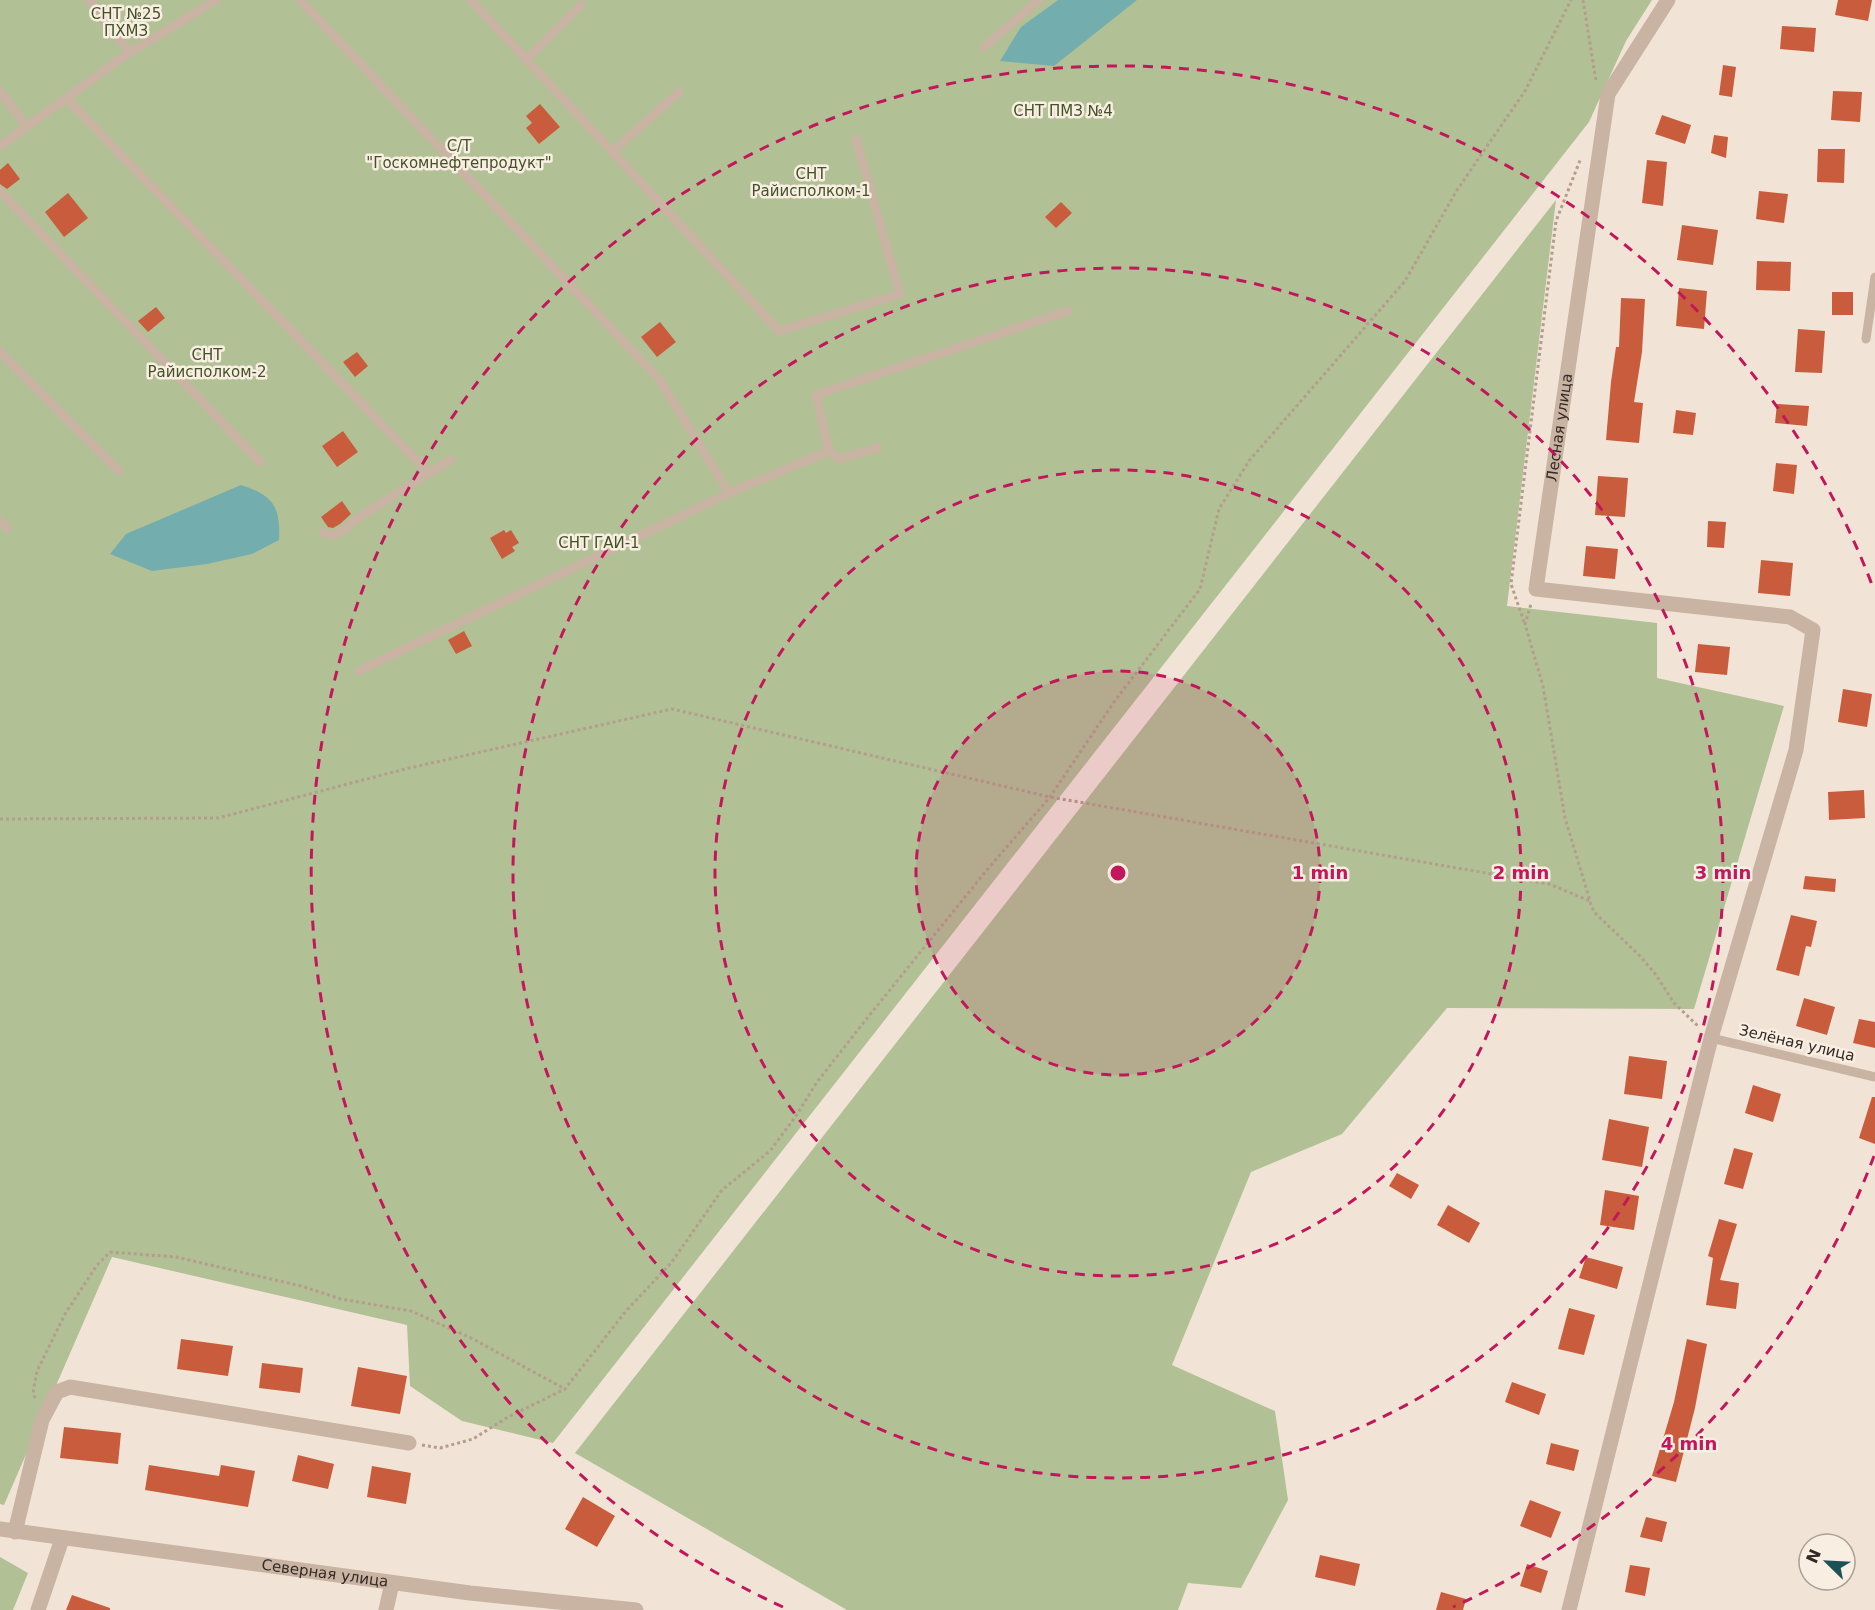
<svg xmlns="http://www.w3.org/2000/svg" width="1875" height="1610" viewBox="0 0 1875 1610" font-family="'DejaVu Sans',sans-serif">
<rect width="100%" height="100%" fill="#f1e4d6"/>
<path fill="#b2c096" d="M0,0h1652l-26,41 -37,81 -1036,1321 -91,-22 -52,-35 -3,-61 -295,-68 -108,248 -4,-1z
M1556,200l-49,406 150,17v55l127,28 -90,303 -247,-1 -105,126 -91,38 -79,193 103,46 13,89 -47,88 -53,-5 -10,27h-331l-272,-157z
M0,1557l28,16 -15,37h-13z"/>
<path fill="#74adae" d="M1058,0h79l-83,66 -54,-5 21,-34z
M241,485c31,10 40,21 38,55l-27,14 -45,10 -55,7 -42,-17 16,-20z"/>
<path fill="#c85c3c" d="M1838,0h34l-4,21 -33,-6z
M1782,26l34,2 -2,24 -34,-3z
M1723,65l13,2 -4,30 -13,-2z
M1833,91l29,1 -2,30 -29,-2z
M540,104l20,23 -21,17 -13,-16 6,-5 -6,-7z
M1662,115l29,10 -6,19 -30,-10z
M1714,135l14,2 -2,21 -15,-5z
M1818,149h27l-1,34 -27,-1z
M1647,160l20,2 -4,44 -21,-3z
M8,163l12,16 -13,10 -7,-5v-14z
M1759,191l29,3 -4,29 -28,-4z
M68,193l20,25 -24,19 -19,-25z
M1061,202l11,11 -16,15 -11,-11z
M1682,225l36,5 -5,35 -36,-5z
M1757,261l34,1 -1,29 -34,-1z
M1679,288l28,3 -3,38 -28,-3z
M1832,292h21v23h-21z
M1621,298l24,1 -3,53 -8,50 9,1 -4,40 -33,-3 5,-58 5,-35h3z
M156,307l9,11 -17,14 -10,-11z
M660,322l16,20 -19,15 -16,-20z
M1798,329l27,2 -3,42 -27,-1z
M357,352l11,14 -13,11 -12,-15z
M1777,404l32,2 -2,20 -32,-3z
M1676,410l20,3 -3,22 -20,-2z
M343,431l15,21 -21,15 -15,-21z
M1776,463l21,2 -3,29 -21,-3z
M1598,476l30,2 -3,39 -30,-2z
M342,501l9,13 -11,10 -7,4 -5,-1 -7,-10z
M1708,521l18,1 -2,26 -17,-1z
M504,530l2,3 5,-3 8,13 -7,4 3,4 -13,8 -12,-21z
M1586,546l32,3 -3,30 -32,-3z
M1761,560l32,3 -3,33 -32,-3z
M464,631l8,15 -16,8 -8,-14z
M1698,644l32,3 -3,28 -32,-3z
M1843,689l29,5 -5,33 -29,-5z
M1864,790l1,28 -36,2 -1,-28z
M1805,876l31,3 -1,13 -32,-3z
M1791,915l26,6 -6,26 -5,-1 -7,30 -23,-6z
M1804,998l31,9 -8,28 -31,-9z
M1859,1019l16,3v26l-22,-5z
M1629,1056l38,5 -5,38 -38,-5z
M1753,1085l28,9 -8,28 -28,-9z
M1872,1097h3v47l-16,-6z
M1609,1119l40,8 -7,40 -40,-7z
M1734,1148l19,5 -10,36 -19,-5z
M1397,1173l22,12 -8,14 -22,-13z
M1605,1190l34,6 -5,34 -34,-5z
M1448,1205l32,18 -11,20 -32,-18z
M1719,1219l18,5 -17,56 19,3 -3,26 -30,-4 7,-47 -5,-2z
M1586,1257l37,10 -6,22 -38,-11z
M1569,1308l26,7 -11,40 -26,-6z
M181,1339l52,7 -5,30 -51,-7z
M1687,1339l20,5 -12,64 -19,74 -24,-6 22,-74z
M262,1363l41,5 -3,25 -41,-5z
M358,1367l49,9 -7,38 -49,-8z
M1512,1382l34,12 -7,21 -34,-13z
M64,1427l57,6 -3,31 -58,-6z
M1551,1443l28,7 -5,21 -28,-7z
M298,1455l36,9 -6,25 -36,-8z
M149,1465l70,11 2,-11 34,6 -7,36 -103,-17z
M372,1466l39,7 -5,31 -39,-7z
M583,1497l32,19 -18,31 -32,-18z
M1530,1500l31,12 -10,26 -31,-12z
M1646,1517l21,5 -5,20 -22,-5z
M1320,1555l40,9 -5,22 -40,-9z
M1527,1564l21,7 -7,22 -21,-7z
M1630,1565l20,3 -5,28 -20,-4z
M1441,1592l25,7 -3,11h-27z
M72,1595l38,13v2h-44z"/>
<g fill="none" stroke-linecap="round" stroke-linejoin="round">
<path stroke="#b49d8c" stroke-width="3" stroke-dasharray="3 3" stroke-linecap="butt" d="M1583,0l13,81
M1524,622l-13,-38 45,-363 25,-63
M0,819l218,-1 187,-49 267,-60 378,88 499,87 41,17 -25,-83 -22,-132 -18,-62 6,-20
M1590,902l4,10 46,44 16,19 18,28 25,24
M35,1398l-2,-5 4,-22 28,-57 32,-49 13,-13 66,5 125,29 40,13 70,12 60,27 94,51
M422,1445l18,3 33,-9 35,-22 57,-28 61,-78 45,-48 51,-73 48,-39 26,-35 21,-34 51,-65 118,-146 64,-74 64,-95 86,-113 19,-80 30,-48 156,-180 52,-91 68,-99 46,-91"/>
<path stroke="#c9b3a2" stroke-width="9" d="M89,0l41,53
M300,0l360,380 69,113
M471,0l308,331 121,-37 -44,-155
M984,47l55,-47
M526,60l55,-55
M0,91l26,35
M66,98l363,375 -74,47 -11,10 -10,5 -11,-2
M0,146l123,-89 93,-57
M612,152l67,-60
M0,191l260,271
M1866,339l9,-62
M0,352l119,119
M829,451l-13,-56 252,-84
M429,473l22,-13
M0,521l7,7
M359,671l370,-178 100,-42 10,8 38,-11
M1711,1038l164,39"/>
<g stroke="#c9b3a2" stroke-width="15">
<path id="s1" d="M0,1529l470,64 166,17"/>
<path d="M15,1532l27,-112 15,-28 13,-5 339,56"/>
<path d="M38,1610l24,-71"/>
<path d="M386,1610l6,-27"/>
<path id="s2" d="M1569,1610l142,-572 85,-288 17,-120 -23,-13 -254,-28 72,-495 60,-94"/>
</g>
</g>
<circle cx="1118" cy="873" r="202" fill="#c2185b" fill-opacity=".12"/>
<g fill="none" stroke="#c2185b" stroke-width="3" stroke-dasharray="10 8">
<circle cx="1118" cy="873" r="202"/>
<circle cx="1118" cy="873" r="403"/>
<circle cx="1118" cy="873" r="605"/>
<path d="M1874 1156A807 807 0 0 1 1453 1607M783 1607A807 807 0 1 1 1874 590"/>
</g>
<g text-anchor="middle" stroke-width="5" stroke-linejoin="round" paint-order="stroke">
<g font-size="15" fill="#435228" stroke="#f9eee2">
<text x="126" y="19">СНТ №25<tspan x="126" dy="17">ПХМЗ</tspan></text>
<text x="1063" y="116">СНТ ПМЗ №4</text>
<text x="459" y="151">С/Т<tspan x="459" dy="17">"Госкомнефтепродукт"</tspan></text>
<text x="811" y="179">СНТ<tspan x="811" dy="17">Райисполком-1</tspan></text>
<text x="207" y="360">СНТ<tspan x="207" dy="17">Райисполком-2</tspan></text>
<text x="599" y="548">СНТ ГАИ-1</text>
</g>
<g font-size="15" fill="#332925" stroke="#f9eee2">
<text dy="5" stroke="none"><textPath href="#s2" startOffset="1456">Лесная улица</textPath></text>
<text transform="translate(1797 1043) rotate(13)" y="5">Зелёная улица</text>
<text dy="5" stroke="none"><textPath href="#s1" startOffset="328">Северная улица</textPath></text>
</g>
</g>
<circle cx="1118" cy="873" r="9" fill="#c2185b" stroke="#f9eee2" stroke-width="3"/>
<g font-size="18" text-anchor="middle" font-weight="bold" fill="#c2185b" stroke="#f9eee2" stroke-width="5" stroke-linejoin="round" paint-order="stroke">
<text x="1320" y="879">1 min</text>
<text x="1521" y="879">2 min</text>
<text x="1723" y="879">3 min</text>
<text x="1689" y="1450">4 min</text>
</g>
<g transform="translate(1827 1562) rotate(294)"><circle r="28" fill="#f9eee2" stroke="#aa9f96" stroke-width="1.5"/>
<path d="M0-4.5L10 22L0 15L-10 22Z" fill="#1a5255"/>
<text y="-9" font-size="16" font-weight="bold" text-anchor="middle" fill="#332925">N</text>
</g>
</svg>
